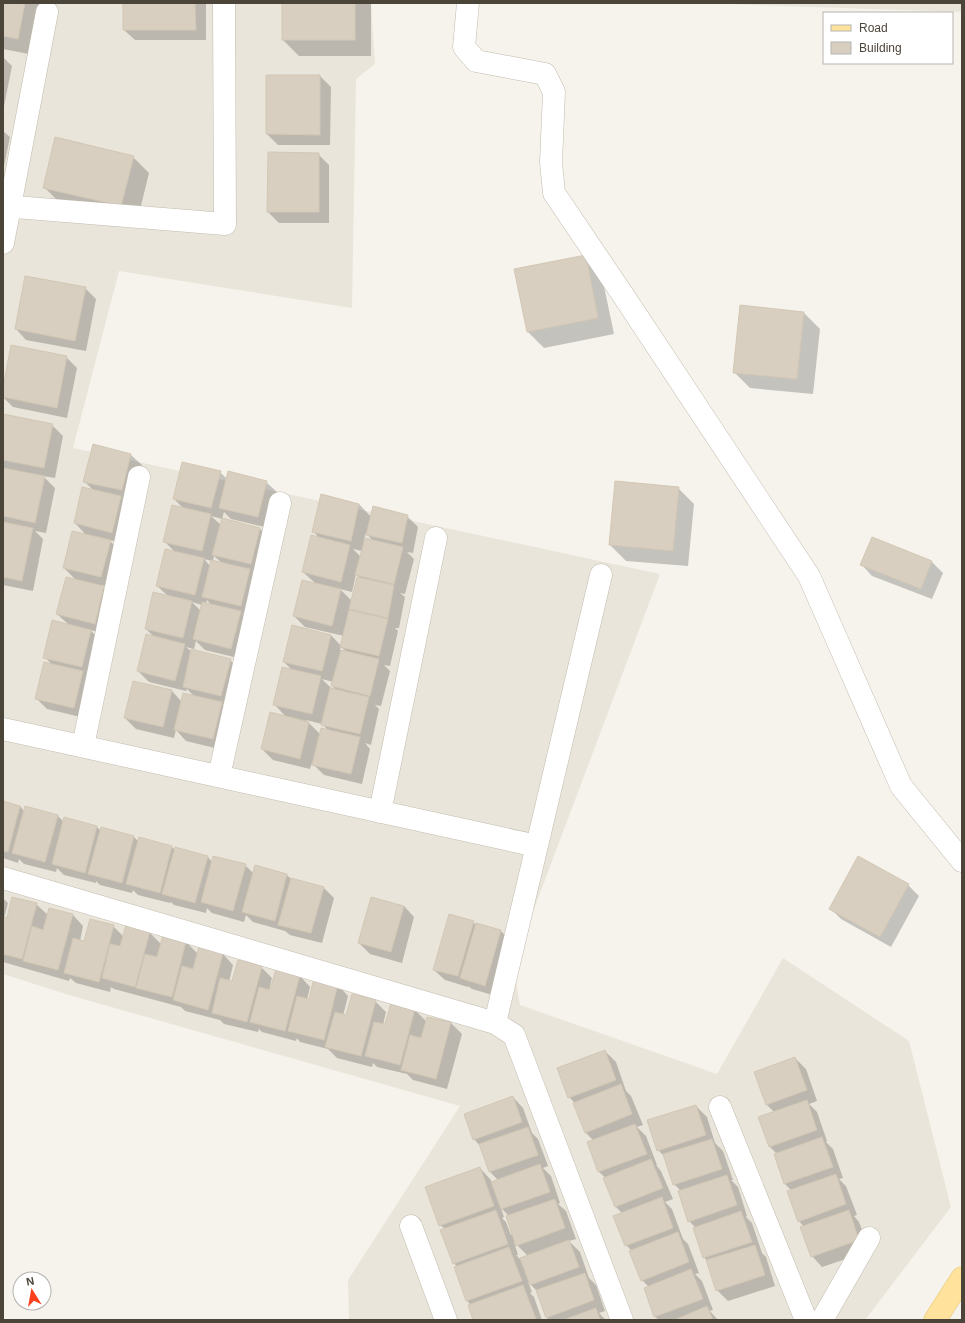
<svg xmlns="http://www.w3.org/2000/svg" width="965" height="1323" viewBox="0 0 965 1323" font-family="Arial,sans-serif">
<rect width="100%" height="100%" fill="#f6f3ec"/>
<path fill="#eae5da" d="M3,3h368l4,61 -19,15 -4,229 -233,-37 -46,177 587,126 -147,391 7,40 197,69 66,-116 126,83 42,166 -86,113h-516l-1,-40 112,-174 -391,-111 -66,-21z
M700,3h262v9z"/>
<path fill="#0003" fill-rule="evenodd" d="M3,3h41l-10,52 -31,-6z
M124,3h82v37h-71l-11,-10z
M283,3h88v53h-72l-16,-16z
M3,57l9,9 -9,45z
M320,76l11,11 -1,58h-52l-11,-11z
M3,131l7,6 -7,34z
M318,154l11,11v58h-50l-11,-11z
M133,157l16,16 -12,49 -77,-19 -16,-16z
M585,256l16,16 13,62 -70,14 -16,-16z
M85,288l11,11 -10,52 -60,-11 -10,-11z
M804,313l16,16 -7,65 -63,-6 -16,-16z
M66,357l11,11 -10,50 -54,-11 -10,-10v-4z
M3,415l49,10 11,11 -8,42 -12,-2 12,12 -9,45 -11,-2 8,8 -10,52 -30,-6z
M131,455l11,10 -9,36 -11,-3 9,10 -8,35 -14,-3 12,12 -9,35 -11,-2 13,13 -8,36 -16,-4 12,11 -17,77 -38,-9 -11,-11 16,-33 -7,-8 24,-32 -12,-11 20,-33 -13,-13 23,-32 -12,-13 8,-35 10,2 -9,-9z
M220,472l7,7 39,3 11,10 -8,36 -38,-9 -7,-7 -2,7 -11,-3 10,9 39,4 11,10 -9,36 -10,-3 8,9 -9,35 -9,-2 9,9 -9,36 -37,-9 -9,-9 -2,8 -8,-2 6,5 38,8 11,11 -9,35 -10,-2 10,10 -9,36 -37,-9 -10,-11 -2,8 -38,-9 -11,-11 47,-27 10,11 12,-6 -7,-7 -1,2 -37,-9 -11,-11 16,-34 -8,-8 22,-33 -11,-10 18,-34 -11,-11 20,-32 -10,-10zM214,556l8,7 -9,-2zM204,559l8,2 -2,5zM207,600l5,6 -6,-2zM192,602l10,3 -1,6z
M678,488l16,16 -6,62 -62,-5 -16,-16z
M322,495l37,9 12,13 36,-1 11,11 -5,26 -6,-1 7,7 -9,35 -5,-1 5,4 -6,31h-4l3,3 -8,35 -6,-1 6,6 -9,35 -6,-1 4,4 -8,36 -6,-2 5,6 -8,35 -38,-9 -12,-12 -2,6 -37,-9 -11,-11 25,-31 -13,-14 19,-33 -9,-9 47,-27 10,11 3,-10 -39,-9 -11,-11 21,-33 -12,-11 17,-33 -7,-8zM366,533l7,8 -9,-2zM353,549l9,2 -1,6zM356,574l5,5 -9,22 -12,-12 12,3zM341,647l6,5 -7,-2zM322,679l11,3 -1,4 5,5 -6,-2v-1zM306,720l16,4 6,6 -7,5z
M872,538l60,24 11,11 -11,26 -60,-23 -10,-11z
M3,802l17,4 4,5 34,5 6,6 1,-4 32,9 4,4 33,6 5,5 33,5 3,3 33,7 4,5 33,3 8,8 2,-7 32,9 4,4 32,8 11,11 -12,45 -32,-8 -5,-4 -32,-9 -7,-7 -2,7 -32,-9 -5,-5 -1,5 -32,-8 -3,-3 -1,1 -32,-8 -5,-5 -1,3 -32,-8 -4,-4v2l-32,-8 -7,-7 -1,4 -32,-8 -5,-5 -1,4 -15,-5z
M908,885l11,11 -28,51 -50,-28 -11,-11z
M3,898l5,5 -4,16 4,1 28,-16 12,11h25l10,11 -3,15 5,1 28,-16 11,11 25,-5 12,12 25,-2 12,12h25l10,11 -4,17 4,1 28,-16 11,11 -3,13 31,-15 10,11 -3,13h2l29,-15 10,11 -5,20 4,1 28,-16 11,11 -3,13h3l29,-15 12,12 1,-4 23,5 11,11 -15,55 -34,-9 -6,-6 -30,-7 -4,-4 -1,4 -35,-9 -9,-9 -28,-7 -3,-4 -1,3 -34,-9 -3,-3 -1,3 -34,-8 -4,-4 -35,-9 -4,-4 -67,-18 -3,-2 -1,5 -34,-9 -6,-5 -1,3 -66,-19z
M404,906l10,11 -12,46 -32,-9 -11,-11z
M473,922l3,3 24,5 11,11 -15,55 -24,-7 -4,-3v1l-23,-7 -11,-10z
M605,1051l11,11 10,29 5,5 12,29 -6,2 9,9 11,29h-1l5,6 12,28 -8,3 7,7 11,30 5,5 11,29 -4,1 7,7 11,29 -3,1 8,9h-59l-4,-3 -10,-29 4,-1 -7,-7 -10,-29 -6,-6 -4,-32 -6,-6 -12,-28 2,-1 -7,-6 -10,-29 5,-2 -8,-8 -11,-30 -6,-6z
M795,1058l11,11 11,32 -8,3 8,8 10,29 -1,1 7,7 10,29 -4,1 7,7 11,29 -3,1 5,6 11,29 -48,16 -10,-11 -8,-29 -5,-6 -7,-30 -7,-7 -10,-29 2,-1 -8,-8 5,-34 -8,-8z
M513,1097l10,11 9,25 6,6 10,27 -5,2 8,8 9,27 -2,1 8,7 10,28 -7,2 11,11 9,26 7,7 9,26 -6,2 7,7h-57l-3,-3 -10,-27 -8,-8 4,10 -2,1 4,4 8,23h-67l-4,-15 -4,-4 -12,-33 2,-1 -3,-4 -9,-34 -5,-4 40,-57 10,11 2,3 6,-2 -8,-8 -10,-26 -6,-7zM501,1208l8,8 4,18 -2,1 -5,-13 -4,-4 2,-1zM514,1242l14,14 -8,3 -4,-4h2z
M696,1106l11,11 8,26 8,8 10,29h-2l7,7 9,29 -1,1 6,6 10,30 4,4 9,29 -47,15 -11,-11 -10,-29 -3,-4 -8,-29 -7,-7 -8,-30 -7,-7 -8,-26 -8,-8z"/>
<path fill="#d8cfc1" stroke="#d3c7b4" d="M3,3h22l-7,36 -15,-3z
M123,3h72l1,27h-73z
M282,3h73v37h-73z
M266,75h54v60l-54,-1z
M55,137l79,19 -13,50 -78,-18z
M268,152l51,1v59h-52z
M586,255l12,63 -71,14 -13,-63z
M25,276l61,11 -11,54 -60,-12z
M740,305l64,7 -7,67 -64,-6z
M11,345l56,11 -10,52 -54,-11v-9z
M3,414l50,10 -9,44 -41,-8z
M93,444l38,10 -9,36 -39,-8z
M182,462l39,9 -10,37 -38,-9z
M3,468l42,8 -10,47 -32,-7z
M228,471l39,10 -9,36 -39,-9z
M615,481l64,6 -6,64 -64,-6z
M82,487l39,9 -9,37 -38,-10z
M321,494l38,10 -8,37 -39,-9z
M172,505l39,9 -9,37 -39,-9z
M373,506l35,9 -6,28 -36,-8z
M222,518l38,10 -9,36 -39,-9z
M3,522l30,6 -11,53 -19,-4z
M72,531l39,9 -10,37 -38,-9z
M311,535l39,10 -9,37 -39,-10z
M872,537l60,24 -11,28 -61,-24z
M365,538l38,9 -9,37 -39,-9z
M165,549l39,9 -9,37 -39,-9z
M211,560l39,9 -9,37 -39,-9z
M66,577l38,9 -9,38 -39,-10z
M357,577l37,8 -6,33 -39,-9z
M302,580l39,9 -9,37 -39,-10z
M153,592l39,9 -9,37 -38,-9z
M202,602l39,9 -10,38 -38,-10z
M349,610l39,9 -9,37 -39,-9z
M52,620l39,10 -9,37 -39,-9z
M292,625l39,10 -9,36 -39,-9z
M146,634l39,10 -10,37 -38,-10z
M191,649l40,10 -10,37 -38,-9z
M341,650l38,9 -9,37 -39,-10z
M44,662l39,9 -9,37 -39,-9z
M282,667l39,9 -9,38 -39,-9z
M133,681l39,9 -9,37 -39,-9z
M330,688l39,9 -9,37 -39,-9z
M183,693l39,9 -9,37 -39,-9z
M270,712l39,10 -9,37 -39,-10z
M321,728l39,9 -9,37 -39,-9z
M3,801l17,5 -12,46 -5,-1z
M25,806l33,9 -13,47 -33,-9z
M64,817l33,9 -12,47 -33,-9z
M101,827l33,9 -12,47 -34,-9z
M139,837l33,9 -12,47 -34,-9z
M175,847l33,9 -13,47 -33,-9z
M213,856l33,8 -13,47 -32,-9z
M858,856l51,28 -29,53 -51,-28z
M255,865l32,9 -12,47 -33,-9z
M291,878l33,9 -13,46 -33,-8z
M12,897l25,6 -15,56 -19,-5v-37l4,1z
M371,897l33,9 -13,46 -33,-9z
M49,908l24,6 -15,56 -35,-9 9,-35 11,4z
M449,914l25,7 -16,55 -25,-6z
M90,919l24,6 -15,57 -35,-9 9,-35 11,3z
M476,923l25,7 -16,56 -25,-8z
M126,925l24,6 -15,56 -33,-9 8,-34 10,2z
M163,935l23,6 -14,56 -36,-9 9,-34 12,3z
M199,947l24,6 -15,57 -35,-10 9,-34 11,3z
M238,960l24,6 -15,56 -35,-9 8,-35 12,3z
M276,969l24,6 -15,56 -35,-9 9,-35 11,3z
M314,978l24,6 -14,56 -36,-9 9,-35 12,3z
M352,994l24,6 -15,56 -36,-9 10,-35 11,3z
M391,1003l24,6 -15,56 -35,-9 9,-34 11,2z
M427,1017l24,5 -15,57 -35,-9 9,-35 11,3z
M605,1050l11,30 -48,18 -11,-30z
M795,1057l12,33 -41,15 -12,-33z
M621,1084l11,30 -47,19 -12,-30z
M513,1096l9,26 -49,18 -9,-26z
M807,1100l10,30 -48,17 -11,-30z
M696,1105l10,30 -49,16 -10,-31z
M635,1124l12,30 -49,18 -11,-30z
M528,1127l10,28 -49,17 -10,-28z
M822,1137l11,30 -49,17 -10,-30z
M712,1139l10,30 -49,16 -10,-31z
M651,1159l12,29 -48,19 -12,-29z
M540,1164l10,28 -49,17 -10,-27z
M480,1167l14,39 -55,20 -14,-39z
M836,1174l10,30 -48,18 -11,-31z
M727,1175l10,30 -49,17 -10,-31z
M662,1197l11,31 -48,18 -12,-30z
M555,1199l10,29 -49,18 -10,-30z
M496,1210l12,34 -55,20 -13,-34z
M849,1210l10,30 -48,17 -11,-30z
M741,1211l11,31 -49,16 -10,-30z
M678,1232l11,30 -48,19 -12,-30z
M569,1240l10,27 -49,18 -10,-27z
M755,1245l10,30 -49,16 -10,-31z
M509,1247l13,34 -56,20 -12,-34z
M691,1269l12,30 -49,18 -10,-29z
M585,1273l9,27 -48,18 -10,-28z
M523,1285l13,34 -4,1h-59l-5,-15z
M707,1306l6,14h-39z
M596,1308l4,12h-37z"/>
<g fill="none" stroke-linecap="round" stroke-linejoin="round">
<g stroke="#c2bbae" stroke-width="23">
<path id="minor" d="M468,3l-4,44 12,14 69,13 9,18 -3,70 3,31 71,105 184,278 92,210 61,75
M3,206l222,18 -1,-221
M3,243l44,-231
M3,729l534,117
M83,746l56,-269
M219,776l61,-273
M380,812l56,-274
M3,878l492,145 19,12 108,285
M495,1023l106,-448
M720,1107l86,213
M411,1226l35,94
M822,1320l47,-82"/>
</g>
<g stroke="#e6c16a" stroke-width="23">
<path id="major" d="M935,1320l27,-42"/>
</g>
<use href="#minor" stroke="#fff" stroke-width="22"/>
<use href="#major" stroke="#ffe39c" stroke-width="22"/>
</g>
<rect width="965" height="1323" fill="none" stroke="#4b4439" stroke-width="8"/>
<rect x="823" y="12" width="130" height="52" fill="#ffffff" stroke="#b7b4b0"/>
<rect x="831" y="25" width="20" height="6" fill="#ffe39c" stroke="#b7b4b0"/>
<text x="859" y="32" font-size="12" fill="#4b4439">Road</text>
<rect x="831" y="42" width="20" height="12" fill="#d8cfc1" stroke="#b7b4b0"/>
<text x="859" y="52" font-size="12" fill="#4b4439">Building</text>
<g transform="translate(32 1291) rotate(349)"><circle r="19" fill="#ffffff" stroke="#b7b4b0"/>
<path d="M0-3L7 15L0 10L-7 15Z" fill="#fc3f1d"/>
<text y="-6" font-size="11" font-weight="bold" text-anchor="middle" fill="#4b4439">N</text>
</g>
</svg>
